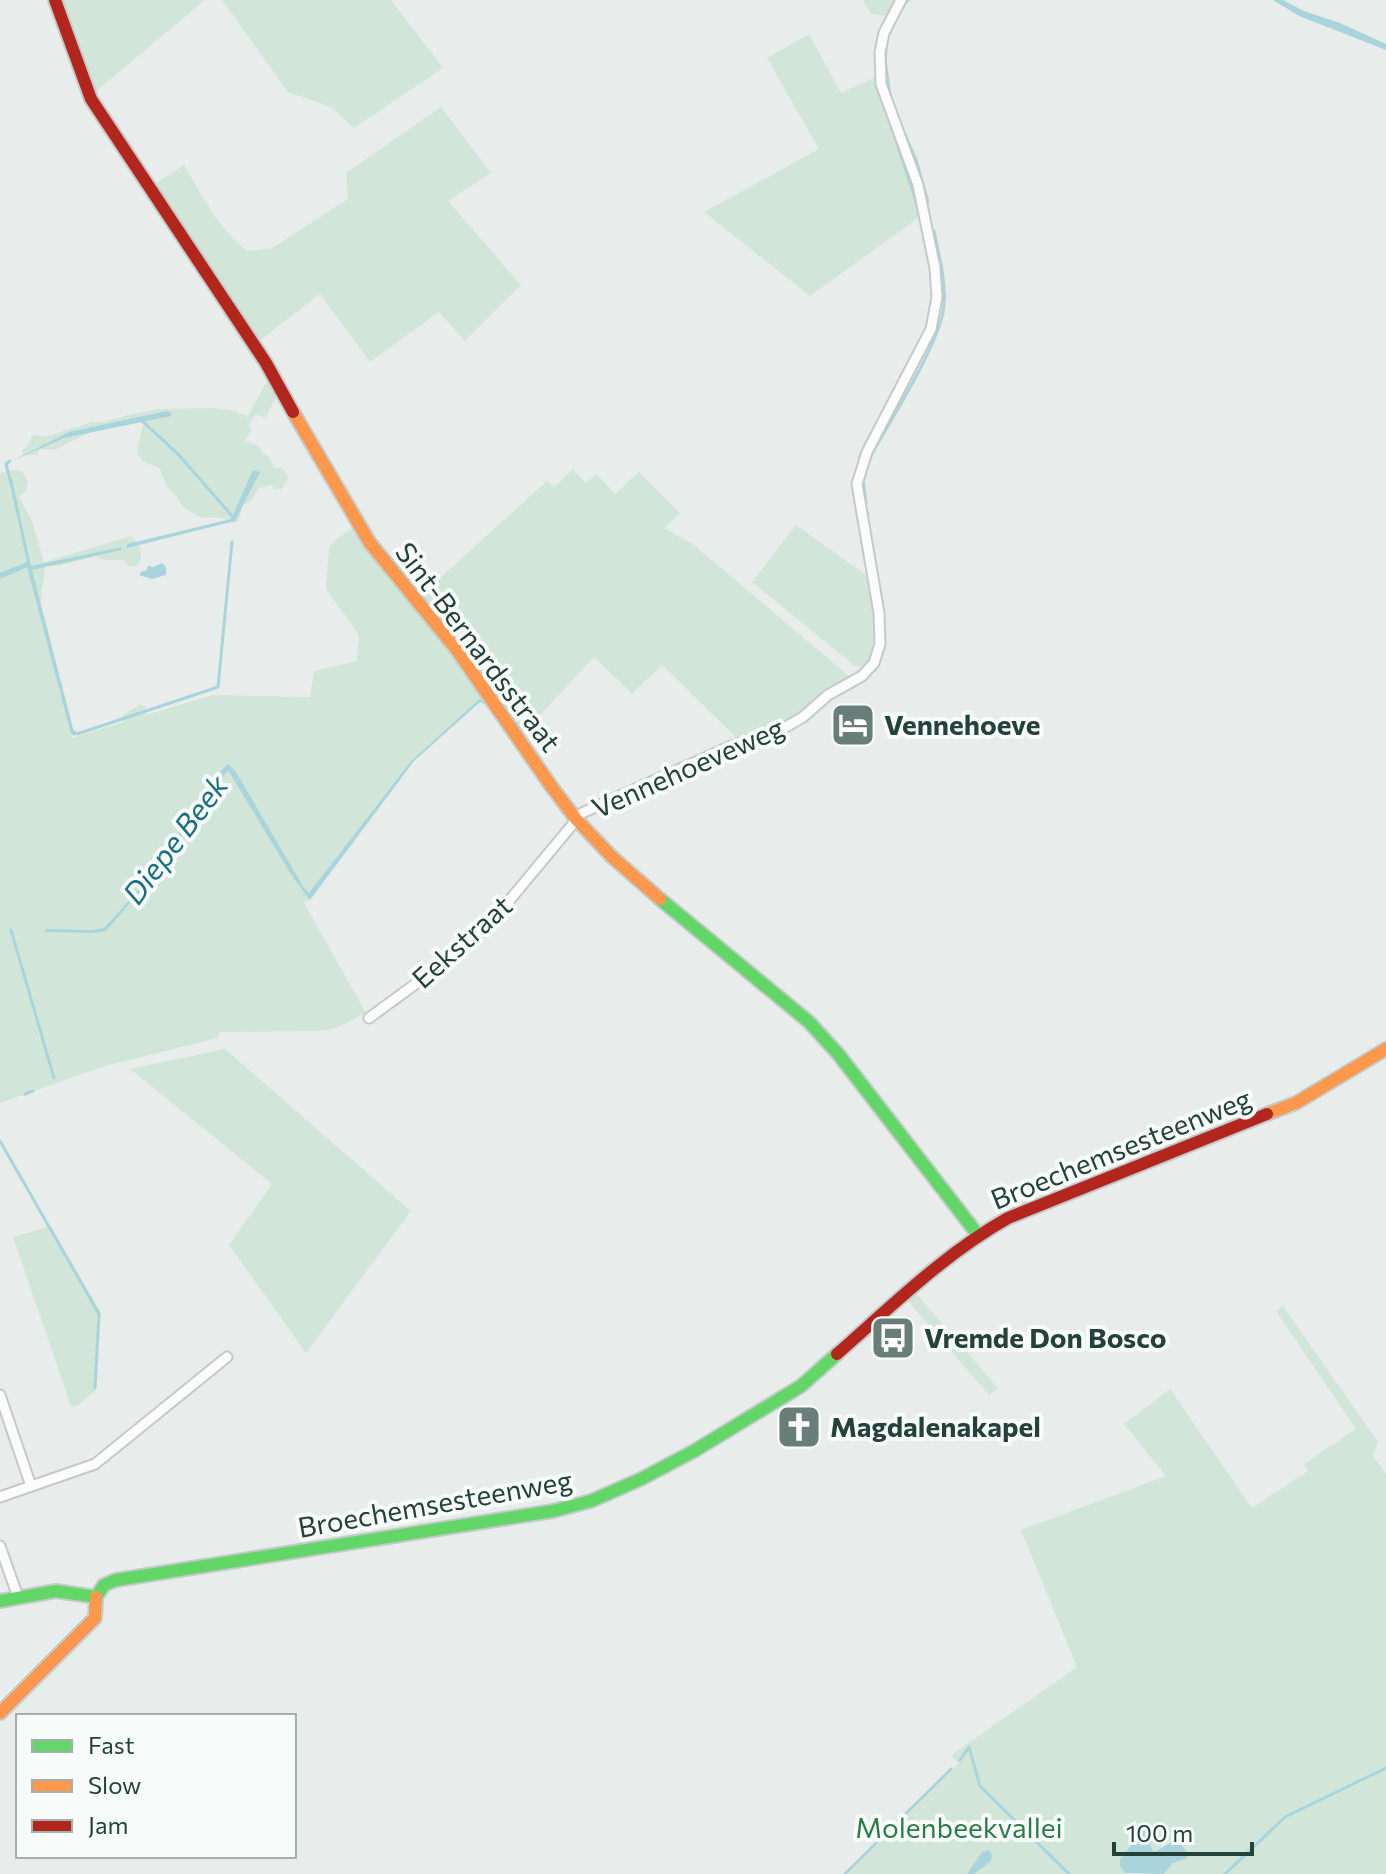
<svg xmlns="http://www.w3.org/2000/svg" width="1386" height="1874" viewBox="0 0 1386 1874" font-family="Commissioner,sans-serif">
<rect width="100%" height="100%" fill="#e8edeb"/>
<path fill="#d1e6d8" d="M60,0h145l-111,93z
M222,0h169l52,68 -89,60 -23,-21 -43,-15z
M863,0h32l-8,16 -16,-2z
M809,34l32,59 37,-17 3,24 17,43 23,73 -111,80 -106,-84 115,-63 -52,-91z
M441,107l50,66 -43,28 73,84 -56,56 -26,-29 -69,50 -50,-68 -61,47 -105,-156 30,-20c19,32 34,63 63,86l25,-3 76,-49 -2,-26z
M270,375l9,17 -14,26 -10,-4 -6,10 2,6 -6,11 14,5 4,8 6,2 5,12h8l6,9 -6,12h-7l-4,-4 -12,3 -9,14 -7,3 -5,16 -5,2 -11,-5 -23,-1 -17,-11 -6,-11 -9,-8 -7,-18 -18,-8 -5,-9 6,-27 -2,-5 -46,10 -41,20 -14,-1 -3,6h-14l-1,-5 5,-3 6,-12 15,1 44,-14h12l24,-7 31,-6 53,-1 23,3 4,3h6l2,4z
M573,469l13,14 10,-9 19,20 24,-22 41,41 -16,15 30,17 156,132 -28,18 -30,25 -55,18 -75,-73 -30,29 -38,-37 -74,80 -100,-141 127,-115 7,6z
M12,470l10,1 6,10 -2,10 -7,6 13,24 12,41 87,-26c9,7 13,19 7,29l-8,2 -7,-7h-19l-8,-4 -34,9 -18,1c2,12 -4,21 -2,34l-5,4 35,134 51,-16 -1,-6 18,-12 5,2 1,9 67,-20 97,2 4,-26 43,-10 2,-26 -33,-46 3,-42 6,-7 19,-13 87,111 36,53 5,7 -73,65 -99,130v7l-6,3 62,110 -28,14 -15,4 -103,1 -2,6 -113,28 -105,37v-630z
M796,525l74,53 7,65 -12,24 -10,-1 -103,-84z
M225,1049l186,162 -105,142 -77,-108 43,-61 -142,-115z
M51,1226l50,87 -6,78 -18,15h-6l-58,-169z
M916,1293l82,95 -9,7 -82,-95z
M1283,1306l95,136 -5,14 13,18v400h-222l9,-11 14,-5 -15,-19 -18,13 -4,-7 4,-10 -17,3 -17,21 7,15h-279l111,-111 -9,-7 127,-89 -56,-137 145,-54 -42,-52 46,-35 82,119 56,-37 -4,-7 52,-35 -80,-118z"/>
<path fill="#a9d4db" d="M1273,0h10l21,11 36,12 46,21v6l-87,-34z
M167,411l4,1v4l-107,22 -54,24 59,-30z
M253,470l7,2 -25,49 -108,27v-4l104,-25z
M12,479l19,87 91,-19 -1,3 -89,20 43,166 -4,-2 -44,-167 -27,12v-6l27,-11 -18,-82z
M162,563l4,4v8l-14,4 -13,-4 3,-4h4l2,-5 5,1z
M480,699l8,7 -8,-4 -66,59 -104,139 -16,-21 -66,-109 -67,97 -55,64 -11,2 -50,-1 1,-3 46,1 12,-2 50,-55 3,-8 61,-91 10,-10 8,8 68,116 5,5 102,-132z
M1153,1826l1,9 -4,10 4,7 23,-13 9,12 1,7 -14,5 -9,11 -39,-1 -5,-7v-7l26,-32z
M989,1850l3,5 -1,6 -17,13h-7l15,-22z"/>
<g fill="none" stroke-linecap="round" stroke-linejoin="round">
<path stroke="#a9d4db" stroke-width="3" d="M904,4l4,-4
M887,40l-2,19 5,38
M890,122l29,88
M903,130l13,30 12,42
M141,420l36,33 57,65
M870,457c19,-34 72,-117 74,-152 2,-24 -5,-50 -10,-74
M859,458l4,-7
M10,461l-4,3 5,19
M863,479l3,24
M72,731l5,3 141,-47 14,-145
M11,930l43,148
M25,1094l8,-3
M0,1141l99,173 -4,74
M960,1760l9,-13 11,39 89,88
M845,1874l106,-105
M1225,1874l60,-57 101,-49"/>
<g stroke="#c5cac8" stroke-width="13">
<path id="street" d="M369,1018l78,-57 42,-36 93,-112 147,-66 57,-20 17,-10 25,-22 34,-19 12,-13 6,-19 -1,-31 -22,-129 10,-32 64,-123 6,-32 -2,-29 -17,-83 -37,-101 -1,-32 4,-19 17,-33
M0,1395l31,91
M0,1497l95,-33 132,-107
M0,1546l18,51"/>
</g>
<g stroke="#c3cbc8" stroke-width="16">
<path id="fast" d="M660,899l149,123 30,33 139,180
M96,1597l8,-12 12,-5 437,-69 38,-10 50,-22 53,-28 107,-65 36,-32
M0,1601l56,-10 40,6"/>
</g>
<g stroke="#c3cbc8" stroke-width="16">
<path id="slow" d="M293,412l77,131 87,107 94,136 25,33 35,37 49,43
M1267,1114l29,-11 90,-54
M0,1713l95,-95 1,-21"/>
</g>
<g stroke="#c3cbc8" stroke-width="16">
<path id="jam" d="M55,0l36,99 175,264 27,49
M837,1354c55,-48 107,-100 171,-136l259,-104"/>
</g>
<use href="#street" stroke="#fcfcfc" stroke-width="9"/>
<use href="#fast" stroke="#63d668" stroke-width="12"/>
<use href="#slow" stroke="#ff974d" stroke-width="12"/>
<use href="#jam" stroke="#b3261e" stroke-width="12"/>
</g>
<defs>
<g id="hotel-square" transform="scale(2.3)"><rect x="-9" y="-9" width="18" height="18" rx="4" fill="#697e78" stroke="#f7fbf9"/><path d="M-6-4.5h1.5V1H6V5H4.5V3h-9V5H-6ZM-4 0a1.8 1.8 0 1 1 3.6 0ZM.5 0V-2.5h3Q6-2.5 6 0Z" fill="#fff"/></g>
<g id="bus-square" transform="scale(2.3)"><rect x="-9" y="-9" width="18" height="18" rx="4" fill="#697e78" stroke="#f7fbf9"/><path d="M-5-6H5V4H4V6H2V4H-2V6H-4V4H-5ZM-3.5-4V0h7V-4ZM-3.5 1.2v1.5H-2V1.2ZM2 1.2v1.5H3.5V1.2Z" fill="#fff"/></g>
<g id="church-square" transform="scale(2.3)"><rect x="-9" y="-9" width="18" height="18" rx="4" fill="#697e78" stroke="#f7fbf9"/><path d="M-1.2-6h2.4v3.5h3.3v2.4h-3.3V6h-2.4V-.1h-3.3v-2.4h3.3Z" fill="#fff"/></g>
</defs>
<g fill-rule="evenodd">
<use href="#hotel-square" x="853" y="725"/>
<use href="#bus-square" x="893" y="1338"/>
<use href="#church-square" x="799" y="1427"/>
</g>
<g text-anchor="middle" stroke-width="8" stroke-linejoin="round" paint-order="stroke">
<g font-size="28" fill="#24423a" stroke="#f7fbf9">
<text transform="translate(478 647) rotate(53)" y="10">Sint-Bernardsstraat</text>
<text transform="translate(688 768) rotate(-24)" y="10">Vennehoeveweg</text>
<text transform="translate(462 942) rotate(-42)" y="10">Eekstraat</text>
<text transform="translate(1121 1149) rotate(-22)" y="10">Broechemsesteenweg</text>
<text transform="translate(435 1504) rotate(-10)" y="10">Broechemsesteenweg</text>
</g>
<g font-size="28" font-weight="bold" fill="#24423a" stroke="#f7fbf9" text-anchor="start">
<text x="884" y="735">Vennehoeve</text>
<text x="924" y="1348">Vremde Don Bosco</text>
<text x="830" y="1437">Magdalenakapel</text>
</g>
<g font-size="28" fill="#2d7a4b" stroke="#f7fbf9">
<text x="959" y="1838">Molenbeekvallei</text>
</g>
<g font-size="30" font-style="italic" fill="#1c6f80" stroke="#f7fbf9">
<text transform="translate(176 840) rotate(-53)" y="10">Diepe Beek</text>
</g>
</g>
<rect x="16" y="1714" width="280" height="144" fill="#f7fbf9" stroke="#a3b1ad" stroke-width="2"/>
<rect x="32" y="1740" width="40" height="12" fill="#63d668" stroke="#a3b1ad" stroke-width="2"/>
<text x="88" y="1754" font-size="24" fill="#24423a">Fast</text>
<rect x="32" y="1780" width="40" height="12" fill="#ff974d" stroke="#a3b1ad" stroke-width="2"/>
<text x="88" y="1794" font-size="24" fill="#24423a">Slow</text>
<rect x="32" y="1820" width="40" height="12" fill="#b3261e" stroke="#a3b1ad" stroke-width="2"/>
<text x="88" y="1834" font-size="24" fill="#24423a">Jam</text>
<path d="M1114 1842v12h138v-12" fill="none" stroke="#24423a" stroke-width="4"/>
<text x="1126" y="1842" font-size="24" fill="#24423a" stroke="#f7fbf9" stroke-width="6" paint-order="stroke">100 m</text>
</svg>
